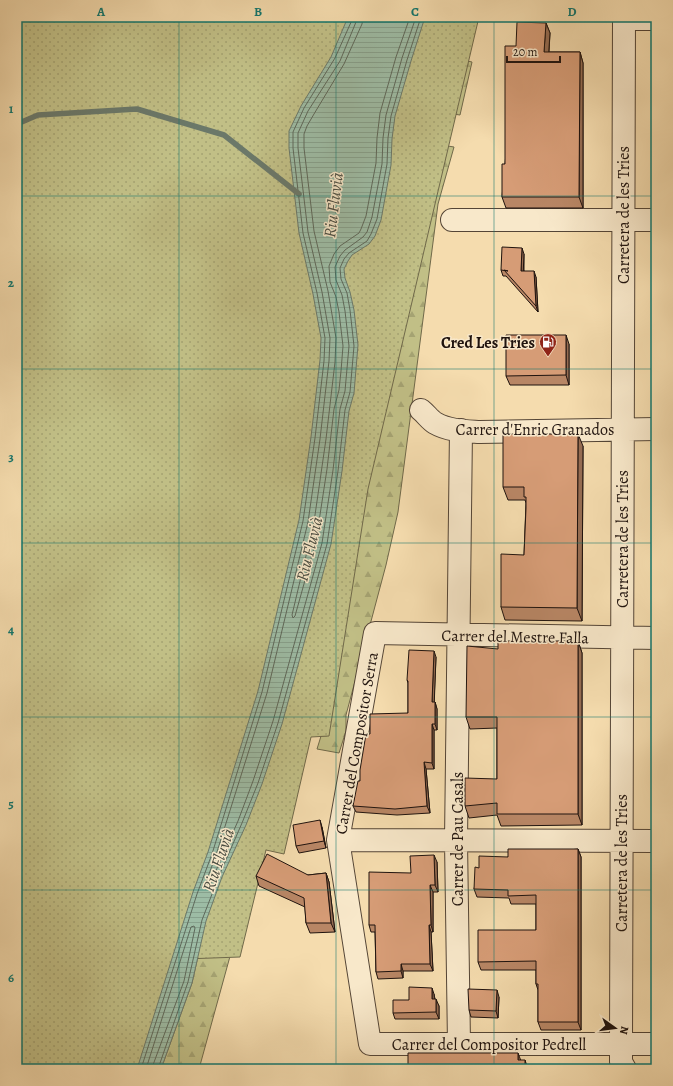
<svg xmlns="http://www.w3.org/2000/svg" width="673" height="1086" viewBox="0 0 673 1086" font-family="Alegreya,serif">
<defs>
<pattern id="forest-firs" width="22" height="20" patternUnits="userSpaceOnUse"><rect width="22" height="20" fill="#c1bf86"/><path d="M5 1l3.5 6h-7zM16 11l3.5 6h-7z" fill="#a5a372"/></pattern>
<pattern id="park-dots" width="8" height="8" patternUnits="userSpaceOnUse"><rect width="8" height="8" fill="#c1bf86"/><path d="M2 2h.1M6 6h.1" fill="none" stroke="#a5a372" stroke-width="1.8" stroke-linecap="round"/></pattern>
<pattern id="water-rules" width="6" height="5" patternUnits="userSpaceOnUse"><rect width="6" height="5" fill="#9dbca5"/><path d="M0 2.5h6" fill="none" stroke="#87a18d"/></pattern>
</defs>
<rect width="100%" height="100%" fill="#f5dcae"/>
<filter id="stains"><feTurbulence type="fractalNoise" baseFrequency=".005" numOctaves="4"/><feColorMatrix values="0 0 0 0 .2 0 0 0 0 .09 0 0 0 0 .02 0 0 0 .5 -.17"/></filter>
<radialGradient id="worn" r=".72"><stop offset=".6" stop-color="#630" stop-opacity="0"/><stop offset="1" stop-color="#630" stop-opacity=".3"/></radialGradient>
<path fill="url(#forest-firs)" stroke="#70694a" d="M425,17h43l-10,42 14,3 -12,53 -28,-4 -3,32 25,4 -16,57 -40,308 -12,53 -40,150v16l-7,22 -22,-4 9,-29 -11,-2 -13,28 -13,-4 -90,327h-38l31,-86 14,-62 16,-44 24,-52 16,-41 20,-60 49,-180 11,-73 7,-60 5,-18 4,-48 -4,-35 -4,-18 -5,-14 -1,-9 4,-8 4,-6 17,-11 6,-8 6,-16 10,-55 1,-26 3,-23 16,-55z"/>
<path fill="url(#park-dots)" stroke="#70694a" d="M17,17h462l-111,472 -39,247 -18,1 -27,117 -18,-4 -26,107 -56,2 -35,110h-132z"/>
<path fill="url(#water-rules)" stroke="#6b7869" d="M348,17h77l-14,44 -16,55 -3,23 -1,26 -10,55 -6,16 -6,8 -17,11 -4,6 -4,8 1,9 5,14 4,18 4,35 -4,48 -5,18 -7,60 -11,73 -49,180 -20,60 -16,41 -24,52 -16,44 -14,62 -31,86h-24l56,-177 15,-40 50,-161 41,-171 12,-83 9,-77 1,-22 -8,-44 -14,-61 -10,-85v-17l12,-25 30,-49z"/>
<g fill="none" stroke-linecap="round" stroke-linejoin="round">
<path stroke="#5e685a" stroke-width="1" d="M357,17l-1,5 -16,39 -32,50 -10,22v15l10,84 14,60 8,46 -1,23 -9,78 -12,83 -41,171 -51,162 -10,27 2,3 2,-1 28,-63 15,-40 20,-60 49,-178 11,-73 7,-61 5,-18 4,-45 -4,-35 -3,-16 -6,-15 -1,-13 5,-11 5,-6 18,-13 4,-5 5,-15 10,-53 1,-26 3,-23 16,-57 14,-41
M363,17l-1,7 -18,40 -30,50 -7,12 -3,8v14l10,83 14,60 8,47 -1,24 -9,77 -12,83 -22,93 1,3 2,-2 21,-75 11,-72 7,-60 5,-19 2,-19 2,-25 -4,-34 -3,-15 -6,-15 -1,-16 5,-12 6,-8 19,-13 2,-4 5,-13 10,-53 1,-25 3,-25 16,-56 14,-40
M141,1069l56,-175 15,-40 50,-162 41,-171 12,-83 9,-77 1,-23 -8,-45 -14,-60 -10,-85v-16l11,-24 31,-50 17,-38v-3
M146,1069l45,-142 3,-1 1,2 -11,53 -31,84v4
M158,1069l30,-87 14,-62 17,-44 23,-53 16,-40 20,-60 49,-179 11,-73 7,-61 5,-18 4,-46 -4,-36 -3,-17 -6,-14 -1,-11 4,-9 5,-6 18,-12 4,-7 6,-15 10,-55 1,-26 3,-22 16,-56 14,-43"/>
<path stroke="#6b7869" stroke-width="5.5" d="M17,124l21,-9 99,-6 87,26 75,59"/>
<g stroke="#544536" stroke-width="24">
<path id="minor" d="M624,17l-3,1027v18l4,7
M624,19h32
M452,220h204
M421,410c5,4 9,10 14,13 14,8 30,8 45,9l176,-3
M656,638l-281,-5 -37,207 32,204h286
M338,840l318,1
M459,1044l-3,-203 5,-411"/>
</g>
<use href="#minor" stroke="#f8e8ca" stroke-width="22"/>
</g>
<path fill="#b88665" stroke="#1f130e" d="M546,23l4,10 -1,19h31l3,11v145h-77l-4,-11 3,-33 11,-118z
M524,254v17l12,6 2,35 -32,-36h-3l-2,-6z
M569,344v41h-59l-4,-9z
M583,446l-1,175 -77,-1 -4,-13 23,-52 2,-52 -1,-3h-17l-5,-13z
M578,641l4,12v172l-81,1 -4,-11 -28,3 -4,-12 32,-27v-51l-27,1 -4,-12 32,-68z
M436,657l-2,45h1l2,7v21h-3v39h-8l4,44 -33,2 -41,-3 -3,-6 7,-25 10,-47 38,-21v-30l-1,-3z
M322,827l4,21 -27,5 -3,-7z
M578,849l3,8v173h-40l-3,-8v-32l-2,-6v-14h-55l-3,-8 58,-32v-26h-25l-2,-6 -32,-1 -3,-8 5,-21 29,-11z
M437,862l1,30h-5v40h-2l2,39h-30v7l-25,1 -2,-7 -1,-40h-4l-2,-7 42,-52z
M326,873l3,9 6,50 -25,1 -4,-10 -1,-16 -46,-21 -3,-10 52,-1z
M434,994l1,5 4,7v13h-44l-2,-6 16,-13z
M499,997l-1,21 -27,-1 -2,-7z"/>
<path fill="#966d53" stroke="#1f130e" d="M546,23l4,10 -2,30 -4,-11z
M580,52l3,11v145l-4,-11z
M522,248l2,6 -1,23 -2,-6z
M534,271l2,6 2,35 -2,-6z
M566,335l3,9v41l-3,-10z
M578,434l5,12 -1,175 -5,-13z
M578,641l4,12v172l-4,-11z
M434,651l2,6 -2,52 -2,-7z
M435,702l2,7v21l-2,-6z
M432,724l2,6v39l-2,-6z
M424,762l2,7 4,44 -3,-7z
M320,820l2,7 4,21 -2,-7z
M578,849l3,8v173l-3,-8z
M434,855l3,7 1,30 -3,-7z
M326,873l3,9 6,50 -4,-9z
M430,885l3,7v40l-2,-7z
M429,925l2,7 2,39 -3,-7z
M401,964l2,7v7l-2,-7z
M432,988l2,6 1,12 -3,-7z
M497,990l2,7 -1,21 -2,-7z
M436,999l3,7v13l-3,-7z
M518,1053l6,16 -6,-9z
M525,1060l3,9h-3z"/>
<path fill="#d69c76" stroke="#1f130e" d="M517,22l29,1 -2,29h36l-1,145h-77v-33h3v-118h11z
M502,247l20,1 -1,23h13l2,35 -32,-36 4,1 -7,-1z
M506,335h60v40l-60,1z
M503,434h75l-1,174 -76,-1v-53l23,1 2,-47v-11h-2v-10h-21z
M498,641h80v173h-81v-11l-32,3v-28l32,1v-62h-31l1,-71 31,3z
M409,650l25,1 -2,51h3v22h-3v39l-8,-1 3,44 -32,3 -42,-3 5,-25h2v-11l6,-36h4v-20l38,-1v-32l-1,-1z
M320,820l4,21 -28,5 -3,-21z
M508,849h70v173h-40v-38h-2v-23l-58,1v-32h58v-35l-28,1v-6l-34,-1 1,-22 4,1v-12l29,1z
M267,854l41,21 18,-2 5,50h-25l-2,-25 -48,-22z
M434,855l1,30h-5l1,40h-2l1,39h-29v7l-25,1 -1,-47h-6v-53l42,1 -1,-17z
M409,987l23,1v11h4v13l-43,1v-13h16z
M468,989l29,1 -1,21 -27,-1z
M655,1048h1v21h-1z
M408,1053h110v7h7v9h-117z"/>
<path fill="none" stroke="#0f766e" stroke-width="1" stroke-opacity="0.55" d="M179,17v1052M336,17v1052M494,17v1052M17,196h639M17,369h639M17,543h639M17,717h639M17,890h639"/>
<defs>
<g id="fuel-pin" transform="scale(0.9)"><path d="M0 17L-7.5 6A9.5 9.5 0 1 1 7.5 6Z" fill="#8f2418" stroke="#f8e8ca"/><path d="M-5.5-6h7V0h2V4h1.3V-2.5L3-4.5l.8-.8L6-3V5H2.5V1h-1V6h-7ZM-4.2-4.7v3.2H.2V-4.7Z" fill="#fff"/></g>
</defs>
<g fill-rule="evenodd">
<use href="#fuel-pin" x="548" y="342"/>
</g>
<g text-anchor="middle" stroke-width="3" stroke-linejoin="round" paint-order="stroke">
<g font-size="16" fill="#1f130e" stroke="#f8e8ca">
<text transform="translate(623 215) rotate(-90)" y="6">Carretera de les Tries</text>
<text x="535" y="435">Carrer d'Enric Granados</text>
<text transform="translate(622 539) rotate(-90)" y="6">Carretera de les Tries</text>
<text transform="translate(515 636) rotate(1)" y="6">Carrer del Mestre Falla</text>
<text transform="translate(356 743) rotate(-80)" y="6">Carrer del Compositor Serra</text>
<text transform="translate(457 839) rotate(-90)" y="6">Carrer de Pau Casals</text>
<text transform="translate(621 863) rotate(-90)" y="6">Carretera de les Tries</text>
<text x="489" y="1050">Carrer del Compositor Pedrell</text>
</g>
<g font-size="16" font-weight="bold" fill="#1f130e" stroke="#f8e8ca" text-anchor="end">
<text x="535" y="348">Cred Les Tries</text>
</g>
<g font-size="17" font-style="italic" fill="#4b4e43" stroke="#f8e8ca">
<text transform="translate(333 205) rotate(-83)" y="6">Riu Fluvià</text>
<text transform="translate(309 549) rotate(-76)" y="6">Riu Fluvià</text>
<text transform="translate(218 860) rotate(-71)" y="6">Riu Fluvià</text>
</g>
</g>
<rect width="673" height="1086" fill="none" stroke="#f5dcae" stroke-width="44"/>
<g transform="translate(615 1028) rotate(104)" stroke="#f8e8ca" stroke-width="3" paint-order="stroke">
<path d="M0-3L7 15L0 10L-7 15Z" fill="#1f130e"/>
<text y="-6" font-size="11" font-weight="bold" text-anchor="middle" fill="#1f130e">N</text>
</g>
<path d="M507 56v6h53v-6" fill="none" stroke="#1f130e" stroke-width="2"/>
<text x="513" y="56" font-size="12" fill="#1f130e" stroke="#f8e8ca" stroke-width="3" paint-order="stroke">20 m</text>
<rect x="22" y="22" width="629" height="1042" fill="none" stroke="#0f766e" stroke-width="1.5"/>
<g font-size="13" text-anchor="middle" font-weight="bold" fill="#0f766e">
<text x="101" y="16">A</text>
<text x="258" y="16">B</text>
<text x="415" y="16">C</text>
<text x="572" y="16">D</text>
<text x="11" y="113">1</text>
<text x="11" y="287">2</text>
<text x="11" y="461">3</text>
<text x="11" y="634">4</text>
<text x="11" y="808">5</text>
<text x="11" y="982">6</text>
</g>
<rect width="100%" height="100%" filter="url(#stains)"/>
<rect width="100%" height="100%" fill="url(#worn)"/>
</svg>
